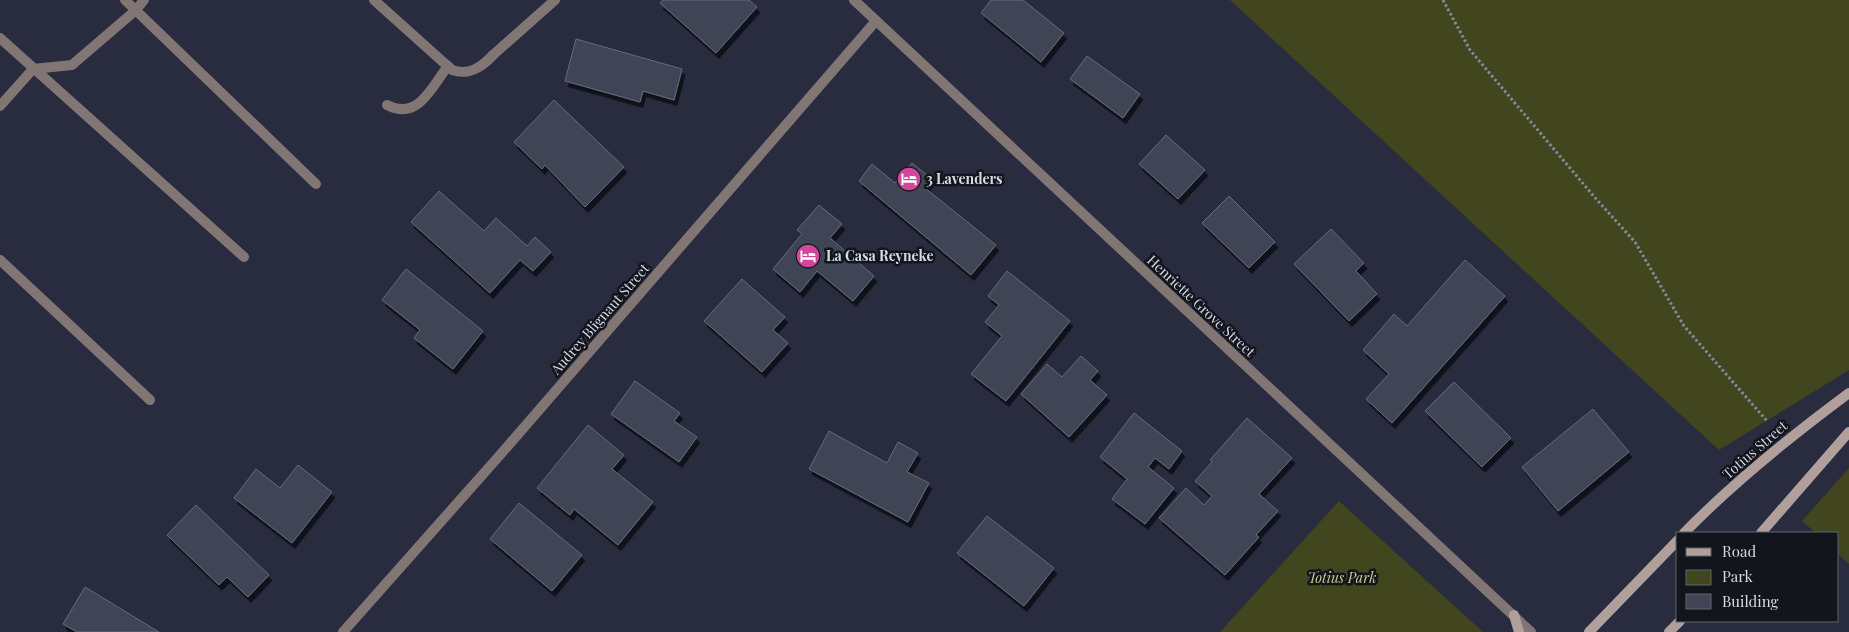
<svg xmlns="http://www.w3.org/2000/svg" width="1849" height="632" viewBox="0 0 1849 632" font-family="'Playfair Display',serif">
<defs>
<filter id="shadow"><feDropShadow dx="3" dy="5.5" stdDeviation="0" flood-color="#0009"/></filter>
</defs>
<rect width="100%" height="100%" fill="#292c3e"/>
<path fill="#41461e" d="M1230,0h619v370l-130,80z
M1849,468v96l-11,-10v-21h-22l-14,-12z
M1339,501l144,131h-263z"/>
<path fill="#404456" stroke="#656a7e" filter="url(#shadow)" d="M663,0h86l8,7 -41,46 -56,-50z
M991,0h32l41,33 -23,29 -60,-49z
M576,39l106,30 -8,31 -31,-9 -3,11 -75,-21z
M1087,56l53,38 -17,24 -53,-39z
M554,100l70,67 -39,40 -40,-42 -3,4 -28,-27z
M1166,135l39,35 -27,29 -39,-35z
M912,163l20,16 -7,9 71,57 -25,30 -112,-94 13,-17 23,19z
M439,191l45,40 12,-13 31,28 8,-9 16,15 -18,19 -13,-11 -30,33 -79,-71z
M1229,196l46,46 -26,26 -47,-45z
M819,205l23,19 -12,14 44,38 -21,25 -36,-30 -17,21 -27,-23 29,-35 -5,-4z
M1331,229l33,34 -8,8 21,23 -28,27 -55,-57z
M1465,260l40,36 -113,127 -26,-24 23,-25 -26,-24 31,-36 13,12z
M406,269l77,62 -30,38 -39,-31 6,-8 -38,-30z
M1007,271l63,50 -64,80 -35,-27 31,-38 -17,-14 14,-17 -11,-9z
M742,279l43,38 -12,13 15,13 -26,29 -58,-51z
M1081,356l17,15 -8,9 17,15 -38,42 -48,-43 26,-30 15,13z
M635,381l45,32 -6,8 23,16 -18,25 -68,-48z
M1454,382l57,56 -29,29 -57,-56z
M1593,409l36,43 -71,59 -36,-44z
M1134,413l48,38 -13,18 -14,-11 -7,9 26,21 -29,36 -33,-25 15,-20 -27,-22z
M1247,418l45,40 -33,36 19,17 -22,24 3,2 -34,38 -66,-57 27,-30 18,17 8,-9 -17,-15 17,-19 -2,-2z
M588,425l36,30 -12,14 41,33 -35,43 -44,-36 -4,6 -33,-27z
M829,431l58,32 11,-21 20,11 -11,19 22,11 -21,39 -99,-53z
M298,465l34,27 -40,51 -58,-45 22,-29 24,19z
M519,503l63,52 -30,36 -62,-52z
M196,505l73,70 -21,22 -21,-20 -8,8 -52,-50z
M987,516l67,52 -30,38 -67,-53z
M85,587l74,45h-82l-14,-8z"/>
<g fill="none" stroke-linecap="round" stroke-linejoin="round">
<path stroke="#868998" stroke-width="3" stroke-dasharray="2.5 2.5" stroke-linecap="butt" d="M1443,0l27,50 127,150 38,42 49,84 83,95"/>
<path stroke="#817674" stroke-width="10" d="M125,0l191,184
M374,0l78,70c17,6 30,-3 41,-15
M0,38l244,219
M0,106l33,-37 39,-4 64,-55 8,-10
M0,260l150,140"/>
<path stroke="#817674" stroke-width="10" d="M854,0l677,632
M493,55l62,-55
M387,105c31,16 44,-17 61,-39
M343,632l157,-177 375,-433"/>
<path stroke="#b19f9c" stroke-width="10" d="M1684,533c50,-51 107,-97 165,-140
M1761,533l88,-101
M1514,615l5,17
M1589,632l89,-92
M1669,632l11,-11"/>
</g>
<defs>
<g id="hotel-disc" transform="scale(1.25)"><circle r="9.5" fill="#d1479c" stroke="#13151d"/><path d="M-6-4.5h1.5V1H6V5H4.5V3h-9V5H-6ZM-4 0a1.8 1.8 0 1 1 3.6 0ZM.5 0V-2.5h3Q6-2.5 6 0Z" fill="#fff"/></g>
</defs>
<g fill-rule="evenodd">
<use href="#hotel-disc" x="909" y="179"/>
<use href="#hotel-disc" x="808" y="256"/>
</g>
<g text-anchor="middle" stroke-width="5" stroke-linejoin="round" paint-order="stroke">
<g font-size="14" font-weight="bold" fill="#d7dae6" stroke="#13151d" text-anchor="start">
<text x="926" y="184">3 Lavenders</text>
<text x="826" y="261">La Casa Reyneke</text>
</g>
<g font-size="14" fill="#d7dae6" stroke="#13151d">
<text transform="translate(1201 306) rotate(43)" y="5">Henriette Grove Street</text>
<text transform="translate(600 319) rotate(-49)" y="5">Audrey Blignaut Street</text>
<text transform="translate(1755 450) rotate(-41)" y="5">Totius Street</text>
</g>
<g font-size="14" font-style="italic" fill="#c5d08a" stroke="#13151d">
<text x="1342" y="583">Totius Park</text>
</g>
</g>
<rect x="1676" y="532" width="162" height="90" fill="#13151d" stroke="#61646d"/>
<rect x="1686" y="548" width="25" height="8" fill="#b19f9c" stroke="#61646d"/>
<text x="1722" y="557" font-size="15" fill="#d7dae6">Road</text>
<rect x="1686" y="570" width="25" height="15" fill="#41461e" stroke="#61646d"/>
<text x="1722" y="582" font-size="15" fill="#d7dae6">Park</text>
<rect x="1686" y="594" width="25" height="15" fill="#404456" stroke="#61646d"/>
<text x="1722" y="607" font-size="15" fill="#d7dae6">Building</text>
</svg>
